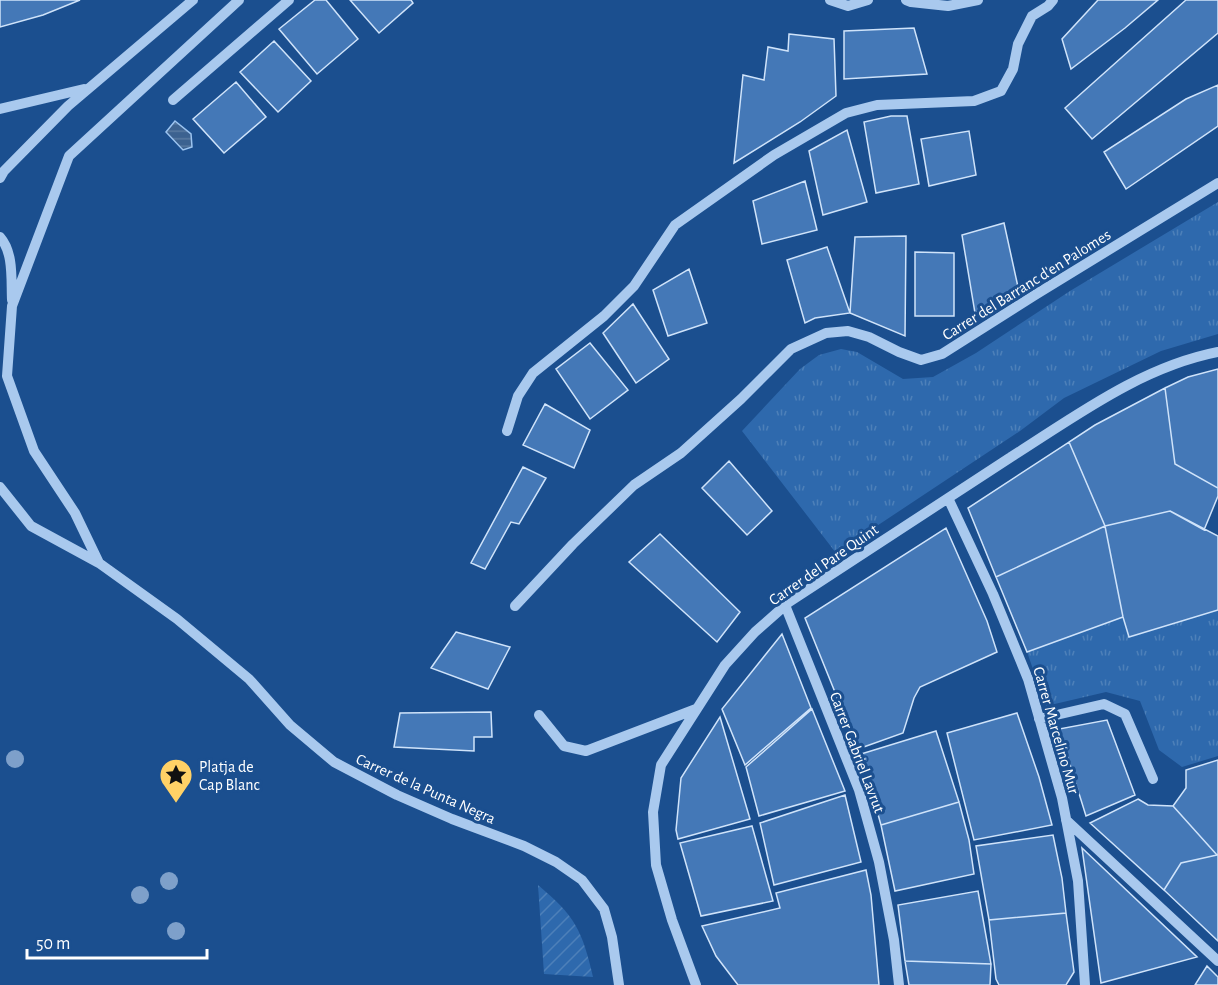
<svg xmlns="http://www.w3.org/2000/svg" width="1218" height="985" viewBox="0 0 1218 985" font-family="'Alegreya Sans',sans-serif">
<defs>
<pattern id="grass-tufts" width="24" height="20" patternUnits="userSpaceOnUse" patternTransform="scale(1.5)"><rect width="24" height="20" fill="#2e69ad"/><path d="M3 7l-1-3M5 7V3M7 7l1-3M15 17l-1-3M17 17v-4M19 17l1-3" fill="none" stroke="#4d80b9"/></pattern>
<pattern id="garden-furrows" width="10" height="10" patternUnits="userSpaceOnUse" patternTransform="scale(1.5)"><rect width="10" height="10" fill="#2e69ad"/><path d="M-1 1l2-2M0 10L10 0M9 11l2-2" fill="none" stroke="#4d80b9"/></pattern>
<pattern id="water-rules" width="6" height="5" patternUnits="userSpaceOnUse" patternTransform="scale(1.5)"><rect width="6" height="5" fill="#3c6290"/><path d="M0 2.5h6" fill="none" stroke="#597aa1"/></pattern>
</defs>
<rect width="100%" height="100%" fill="#1b4f8f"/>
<path fill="url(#grass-tufts)" d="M1218,202v132l-57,17 -97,47 -44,33 -184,122 -94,-122 58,-62 19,-14 22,-6 16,3 46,27 30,-2 43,-24 94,-62z
M1218,610v146l-36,11 -23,-17 -19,-49 -34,-9 -60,14 -19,-54 96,-35 7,20z"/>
<path fill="url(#garden-furrows)" d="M538,885c37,31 44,45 55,92l-49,-3z"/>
<path fill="url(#water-rules)" stroke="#9cc4f0" stroke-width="1.5" d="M175,121l16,13 1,13 -9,3 -17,-18z"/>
<path fill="#4478b7" stroke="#cfe3fa" stroke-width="1.5" d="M0,0h80l-37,15 -43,12z
M315,0h11l32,39 -41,35 -38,-45z
M350,0h61l2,3 -34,30z
M1098,0h60l-33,28 -54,41 -9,-30z
M1186,0h32v33l-126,106 -27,-31z
M914,28l13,46 -83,5v-48z
M789,34l45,5 2,57 -36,26 -66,41 9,-88 21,5 4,-33 20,4z
M274,41l37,40 -33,31 -38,-40z
M236,82l30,35 -42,36 -31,-34z
M1218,85v41l-92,63 -22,-37 82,-53z
M891,116h16l12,68 -43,9 -12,-71z
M847,130l20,72 -44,13 -14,-64z
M969,131l7,44 -47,11 -8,-47z
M805,181l12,49 -55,14 -9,-43z
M1004,223l14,64 -43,26 -13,-78z
M906,236l-1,100 -55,-23 5,-76z
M827,247l23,66 -35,5 -10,5 -18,-63z
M915,252l39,1v63h-39z
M689,269l18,54 -39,13 -15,-46z
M633,304l36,55 -33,24 -33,-50z
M590,343l38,47 -38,29 -34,-50z
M1218,369v119l-43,-24 -10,-76 23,-11z
M1165,388l10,76 43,24v8l-14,34 -34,-19 -65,15 -36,-84 26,-17z
M545,404l45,26 -16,38 -51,-23z
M1069,442l36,84 -109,51 -28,-69z
M729,461l43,50 -25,24 -45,-47z
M523,467l23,11 -27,46 -8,-2 -26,47 -14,-6z
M1170,511l48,25v74l-89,27 -6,-20 -18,-91z
M1105,526l18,91 -96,35 -31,-75z
M946,528l41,93 10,31 -77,35 -6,11 -11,35 -45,16 -53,-131z
M660,534l80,78 -23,30 -88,-80z
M456,632l54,15 -22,42 -57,-21z
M782,634l29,74 -66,57 -23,-56z
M812,709l33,82 -86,25 -13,-49z
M491,712l1,25h-18v14l-80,-4 6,-34z
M1017,713l22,64 13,48 -78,15 -27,-107z
M720,717l30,102 -72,20 -2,-9 5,-52z
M1107,720l28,75 -49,21 -27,-87z
M936,731l23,71 -78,23 -20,-71z
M1218,760v95h-1l-44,-49 13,-18v-18z
M845,795l16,67 -87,23 -14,-62z
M1138,799l10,6 25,1 44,49 -36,8 -17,27 -74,-67z
M959,802l10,38 5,34 -79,17 -14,-66z
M752,826l21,75 -72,15 -21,-73z
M1053,835l9,43 4,35 -77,7 -13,-74z
M1082,848l115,109 -96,26z
M1217,855h1v86l-54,-51 17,-27z
M866,870l5,25 8,90h-141l-22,-29 -14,-30 78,-18 -4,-15z
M978,891l13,73 -86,-3 -7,-56z
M1066,913l8,59 -8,13h-67l-3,-6 -7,-59z
M905,961l86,3 -1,21h-81z
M1207,966l11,11v8h-23z"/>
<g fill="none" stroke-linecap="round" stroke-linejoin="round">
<path stroke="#a9c9ee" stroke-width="10" d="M830,0l18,6 20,-6
M906,0l5,2 37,4 30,-6
M173,100l116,-100
M0,109l84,-20
M0,178l4,-7 64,-65 125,-106
M0,237c14,16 11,43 12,63
M507,431l11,-35 15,-23 71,-57 30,-30 41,-61 99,-70 72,-42 31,-8 97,-4 27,-10 12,-22 5,-25 14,-28 16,-10 5,-6
M0,487l31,39 68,37 78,56 72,60 41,46 44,37 63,33 55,24 72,27 32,16 26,18 22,29 8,28 7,48
M948,498l45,96 35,85 34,119 16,83 7,104
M99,563l-24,-50 -41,-62 -27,-75 5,-70 57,-150 170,-156
M785,605l74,185 20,72 15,78 5,45
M515,606l58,-62 61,-59 47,-32 60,-54 50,-50 35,-16 22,-2 21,6 30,15 22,8 21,-6 93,-59 183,-112
M539,715l25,31 22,5 110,-42
M1039,719l65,-15 21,10 28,65
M1066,820l152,141
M696,985l-24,-65 -16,-55 -3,-53 8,-47 64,-100 30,-33 34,-30c74,-49 148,-97 222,-145 65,-41 130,-90 207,-105"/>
</g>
<g fill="#7ea0ca">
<circle cx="15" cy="759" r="9"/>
<circle cx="169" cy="881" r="9"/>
<circle cx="140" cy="895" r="9"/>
<circle cx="176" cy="931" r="9"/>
</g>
<defs>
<g id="sight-pin" transform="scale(1.725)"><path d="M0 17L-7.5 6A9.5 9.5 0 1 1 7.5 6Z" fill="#ffd166" stroke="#1b4f8f"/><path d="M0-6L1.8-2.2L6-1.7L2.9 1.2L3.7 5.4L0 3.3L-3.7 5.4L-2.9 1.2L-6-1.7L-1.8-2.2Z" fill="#111"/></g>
</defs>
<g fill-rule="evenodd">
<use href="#sight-pin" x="176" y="775"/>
</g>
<g text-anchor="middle" stroke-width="6" stroke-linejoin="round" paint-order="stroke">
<g font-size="16" fill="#fff" stroke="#1b4f8f">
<text transform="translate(1026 284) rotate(-32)" y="6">Carrer del Barranc d'en Palomes</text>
<text transform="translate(823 564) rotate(-35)" y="6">Carrer del Pare Quint</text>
<text transform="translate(1057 730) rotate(74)" y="6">Carrer Marcelino Mur</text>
<text transform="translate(858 752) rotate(69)" y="6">Carrer Gabriel Lavrut</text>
<text transform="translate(426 788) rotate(24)" y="6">Carrer de la Punta Negra</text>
</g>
<g font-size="16" fill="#fff" stroke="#1b4f8f" text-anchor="start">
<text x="199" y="772">Platja de<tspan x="199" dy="18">Cap Blanc</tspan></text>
</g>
</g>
<path d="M27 949v9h180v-9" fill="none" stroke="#ffffff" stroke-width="3"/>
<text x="36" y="949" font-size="18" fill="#ffffff" stroke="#1b4f8f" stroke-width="4.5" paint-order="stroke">50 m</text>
</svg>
